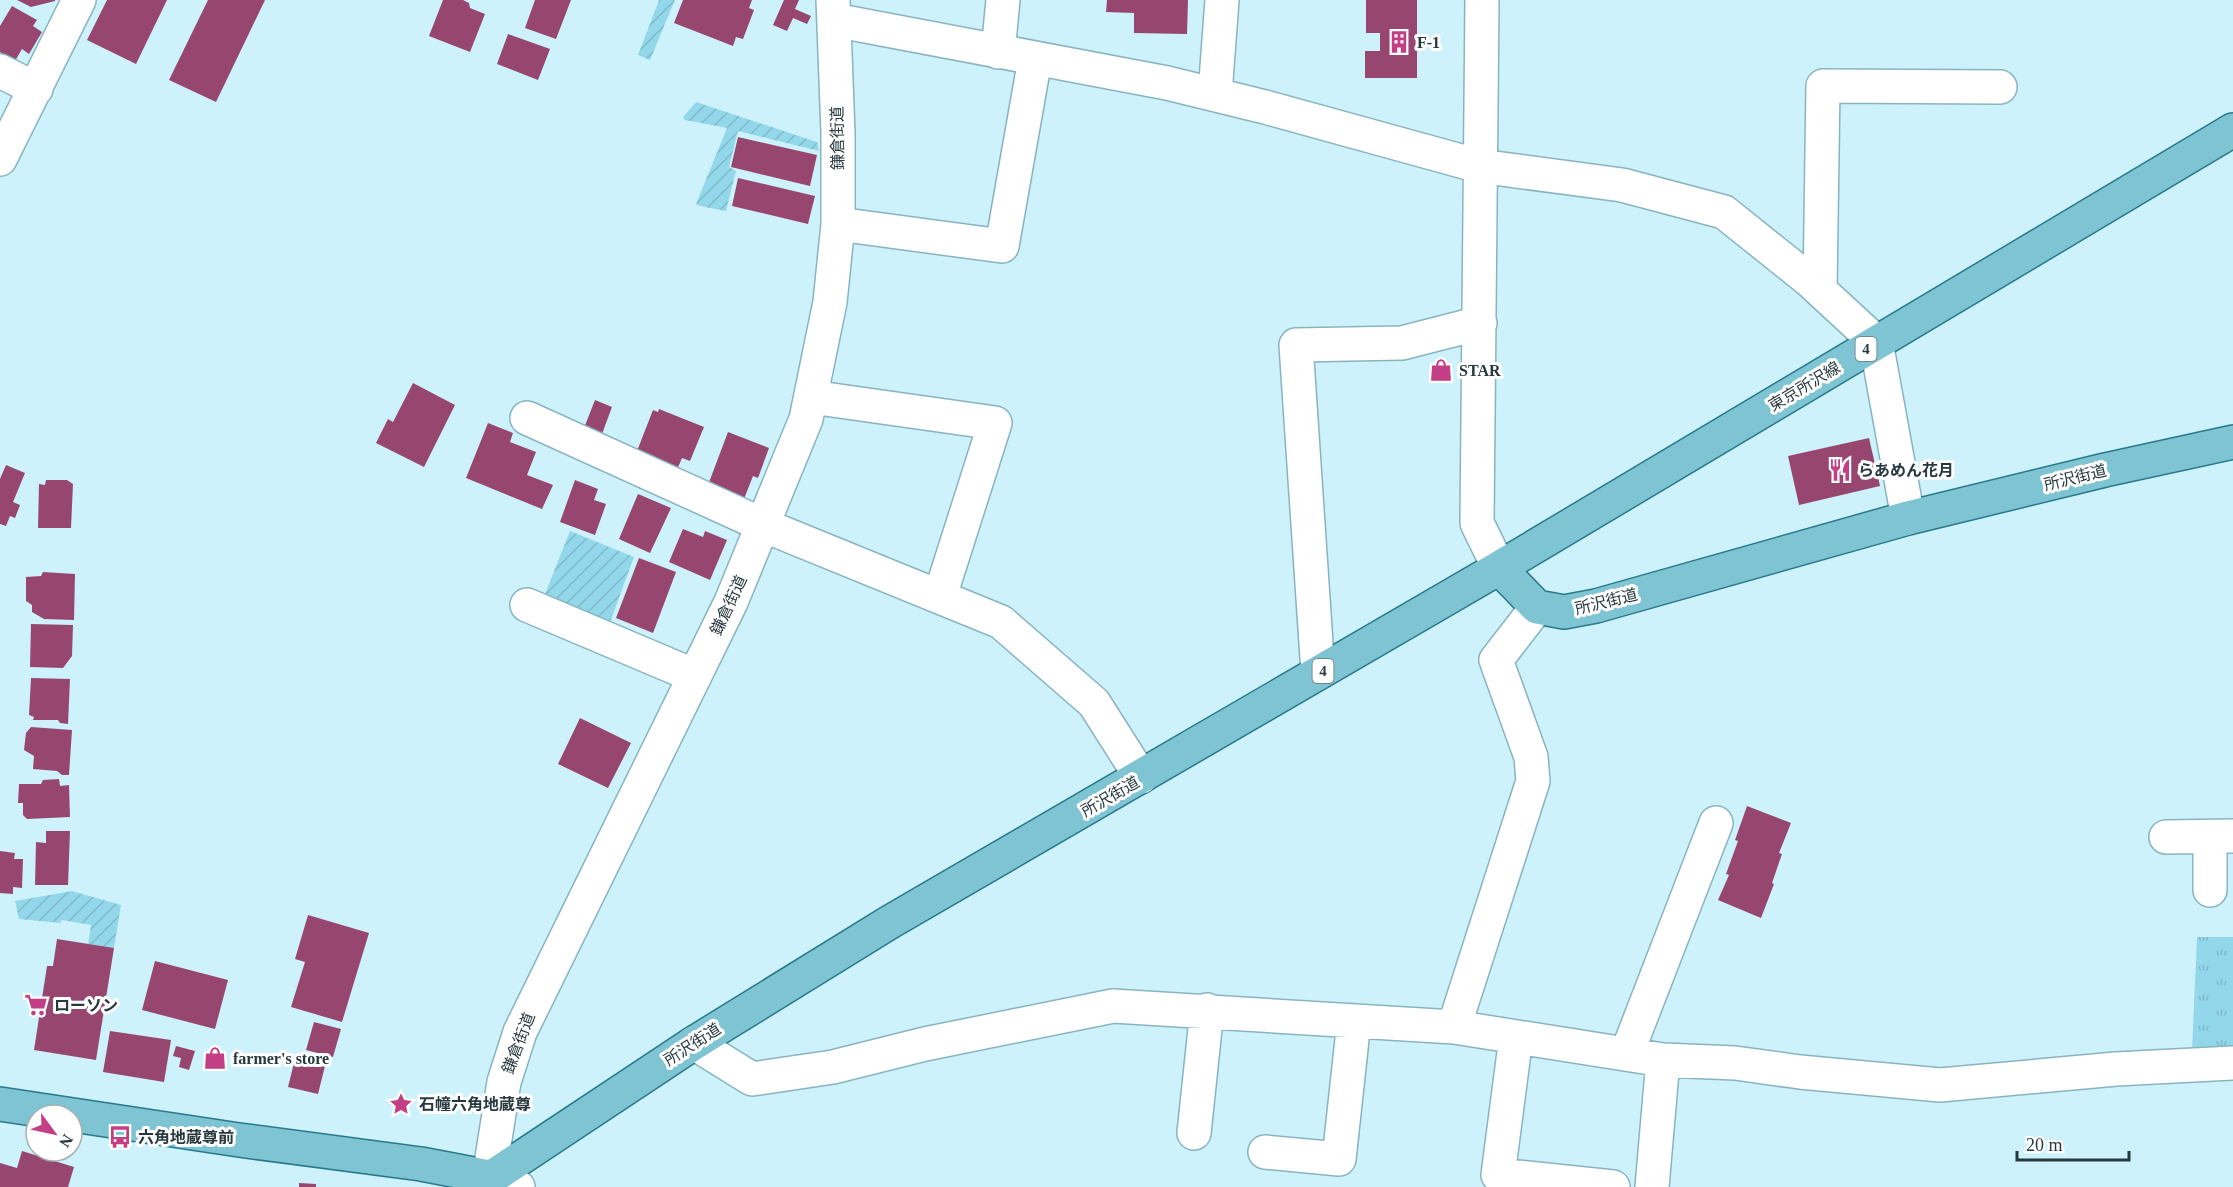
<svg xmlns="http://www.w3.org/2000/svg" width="2233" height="1187" viewBox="0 0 2233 1187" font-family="'Times New Roman','Noto Sans JP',serif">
<defs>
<pattern id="park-tufts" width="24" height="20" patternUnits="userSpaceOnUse" patternTransform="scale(1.5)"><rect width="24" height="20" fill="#93d8ea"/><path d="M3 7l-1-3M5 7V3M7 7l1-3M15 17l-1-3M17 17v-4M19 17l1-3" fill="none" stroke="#7fbaca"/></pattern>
<pattern id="garden-furrows" width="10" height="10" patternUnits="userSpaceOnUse" patternTransform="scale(1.5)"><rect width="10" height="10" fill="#93d8ea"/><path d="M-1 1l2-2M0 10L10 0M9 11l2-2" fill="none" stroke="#7fbaca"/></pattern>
</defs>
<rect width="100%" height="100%" fill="#cdf2fb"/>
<path fill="url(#park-tufts)" d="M2197,937h36v113h-41z"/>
<path fill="url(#garden-furrows)" d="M659,0h16l-25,60 -12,-5z
M696,102l121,40 2,9 -81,-20 -9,36 7,4 -10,40 -26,-5 -4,-2 31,-76 -42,-8 -2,-3z
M570,531l64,26 -25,68 -66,-26z
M72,891l49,14 -7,43 -26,-4 3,-19 -29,-5 -2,3 -41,-4 -4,-18z"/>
<path fill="#97476f" d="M17,0h38v1l-24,6z
M107,0h60l-31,64 -49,-24z
M208,0h57l-49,102 -47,-22z
M443,0h20l6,3 1,5 15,6 -15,38 -41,-16z
M535,0h36l-15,39 -31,-11z
M683,0h69l-3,8 5,2 -11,29 -7,-2 -3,9 -59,-23z
M784,0h15l-4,9 16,7 -4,8 -14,-6 -6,13 -14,-6z
M1107,0h81l-1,34 -53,-1v-20l-28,-1z
M1366,0h51v78h-52v-27h15v-18h-14z
M12,6l25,14 -4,6 9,6 -13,22 -7,-5 -7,12 -15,-9v-26z
M508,34l42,15 -12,31 -41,-16z
M738,137l79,18 -7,31 -79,-19z
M738,178l77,18 -7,28 -76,-18z
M413,383l42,22 -31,62 -48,-24 12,-24 5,3z
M595,400l17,7 -10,27 -18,-6z
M659,409l45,18 -14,34 -8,-3 -6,14 -39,-21 16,-41 5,2z
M488,423l25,10 -3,9 26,10 -9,23 26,10 -11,24 -76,-31z
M728,432l41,16 -11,30 -5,-2 -9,23 -36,-14z
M1869,438l11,48 -81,19 -11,-49z
M6,465l19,8 -12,29 7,3 -5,13 -5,-2 -4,10 -6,-2v-45z
M46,480h21l6,4 -2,44h-33l1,-44 6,1z
M575,480l23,9 -4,11 12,4 -11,31 -35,-13z
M638,494l33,14 -21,45 -31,-14z
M683,529l20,8 2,-6 22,9 -17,40 -41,-18z
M639,558l37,14 -23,61 -37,-15z
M43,572l32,2 -1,46 -30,-1 -12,-7v-7l-6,-4v-24l15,-1z
M31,624l42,1 -1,31 -9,12 -33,-1z
M31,678l39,1 -2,45 -8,-1 -2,-3h-25l1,-3 -5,-2z
M580,718l51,25 -23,45 -50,-24z
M31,727l41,3 -3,45h-7l-5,-4 -24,-2 1,-13 -10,-6 2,-17z
M59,779l1,7 9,-1 1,32 -43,2 -4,-4v-12h-5l1,-19h22l2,-4z
M1747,806l44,17 -12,30 3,1 -10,29 2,1 -13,34 -43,-18 11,-25 -3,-1 12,-33 -3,-1z
M46,831h24l-2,54h-33l1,-43 10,1z
M0,851l15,2 -1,6h9l-1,29 -9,-1v7l-13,-1z
M308,915l61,18 -27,89 -51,-15 14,-45 -10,-3z
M57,939l57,9 -18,112 -62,-10 13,-84h6z
M155,961l73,19 -13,49 -73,-19z
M314,1022l27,7 -8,28 -27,-7z
M110,1031l61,9 -7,42 -61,-10z
M176,1046l19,5 -6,19 -10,-3 2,-9 -8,-2z
M296,1055l30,7 -8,32 -30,-7z
M22,1151l52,16 -6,20h-68v-24l17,5z
M299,1183l17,1v3h-17z"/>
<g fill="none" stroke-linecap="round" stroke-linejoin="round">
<g stroke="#88b4c0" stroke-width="36">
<path id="minor" d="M1482,0l-5,523 22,45
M834,20l333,63 98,24 214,59 143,19 102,27 85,68 67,62 32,176
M998,52l5,-52
M0,71l36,18
M1215,94l7,-94
M0,159l79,-159
M838,224l164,22 33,-187
M1820,290l3,-204 177,1
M811,397l184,26 -55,173
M527,418l236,107 238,97 93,81 47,74
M527,605l168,71
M1318,673l-22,-328 106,-2 78,-20
M2166,837l67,-1
M2210,837v53
M1454,1027l79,-246 -2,-24 -35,-97 41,-53
M1516,1037l-18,138 115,12
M694,1043l58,36 81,-12 92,-23 188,-38 341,21 209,33 72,3 65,9 140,13 176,-16 117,-6
M1627,1053l89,-230
M1194,1133l13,-123
M1265,1152l74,7 15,-138
M518,1187l-29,-10 15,-95 16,-50 211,-430 75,-183 24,-117 8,-78v-91l-5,-133
M1652,1187l11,-127"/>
</g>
<g stroke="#28798b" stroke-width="36">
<path id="major" d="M1499,568l734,-438
M0,1104l239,36 182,24 68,13
M477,1187l217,-144 196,-121 609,-354 38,39 27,5 32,-6 312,-88 197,-48 128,-28"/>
</g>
<use href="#minor" stroke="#fff" stroke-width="33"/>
<use href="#major" stroke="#7ec4d2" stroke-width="33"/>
</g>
<defs>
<g id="building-bare" transform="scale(1.8)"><path d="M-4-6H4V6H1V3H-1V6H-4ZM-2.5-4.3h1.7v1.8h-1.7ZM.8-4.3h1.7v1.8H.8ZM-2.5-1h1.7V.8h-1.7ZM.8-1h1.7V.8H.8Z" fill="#c23f85" stroke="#fff" stroke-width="2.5" paint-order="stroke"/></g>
<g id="shop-bare" transform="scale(1.8)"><path d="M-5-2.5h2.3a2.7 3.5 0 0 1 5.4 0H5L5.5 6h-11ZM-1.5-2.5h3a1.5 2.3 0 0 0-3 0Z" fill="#c23f85" stroke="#fff" stroke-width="2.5" paint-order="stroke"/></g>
<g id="restaurant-bare" transform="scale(1.8)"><path d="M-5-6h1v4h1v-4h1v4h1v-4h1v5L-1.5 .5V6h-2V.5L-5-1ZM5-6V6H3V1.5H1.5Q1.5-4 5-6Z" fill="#c23f85" stroke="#fff" stroke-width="2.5" paint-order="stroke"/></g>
<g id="supermarket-bare" transform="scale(1.8)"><path d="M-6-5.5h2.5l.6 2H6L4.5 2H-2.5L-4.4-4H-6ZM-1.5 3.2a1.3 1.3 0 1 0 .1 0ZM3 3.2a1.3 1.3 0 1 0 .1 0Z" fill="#c23f85" stroke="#fff" stroke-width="2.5" paint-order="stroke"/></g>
<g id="sight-bare" transform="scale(1.8)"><path d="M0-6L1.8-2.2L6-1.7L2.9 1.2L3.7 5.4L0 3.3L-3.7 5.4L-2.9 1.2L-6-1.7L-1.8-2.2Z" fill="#c23f85" stroke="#fff" stroke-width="2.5" paint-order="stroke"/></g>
<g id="bus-bare" transform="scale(1.8)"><path d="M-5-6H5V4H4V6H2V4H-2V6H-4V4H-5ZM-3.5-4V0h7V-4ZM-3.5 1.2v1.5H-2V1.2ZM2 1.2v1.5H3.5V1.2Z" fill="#c23f85" stroke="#fff" stroke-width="2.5" paint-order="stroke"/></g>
</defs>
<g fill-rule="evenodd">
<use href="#building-bare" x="1399" y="42"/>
<use href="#shop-bare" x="1441" y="370"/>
<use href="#restaurant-bare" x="1840" y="470"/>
<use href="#supermarket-bare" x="36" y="1005"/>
<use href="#shop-bare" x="215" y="1058"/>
<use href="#sight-bare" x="401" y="1104"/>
<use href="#bus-bare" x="120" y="1137"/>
</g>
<g text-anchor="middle" stroke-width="6" stroke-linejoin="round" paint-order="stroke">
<g fill="#fff" stroke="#687478" stroke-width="1.5">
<rect x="1855.5" y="337" width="21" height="24" rx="4.5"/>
<rect x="1312.5" y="659" width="21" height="24" rx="4.5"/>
</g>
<g font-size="15" font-weight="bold" fill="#27393e">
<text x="1866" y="354">4</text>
<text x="1323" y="676">4</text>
</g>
<g font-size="16" font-weight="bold" fill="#27393e" stroke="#fff" text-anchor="start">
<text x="1417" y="48">F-1</text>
<text x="1459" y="376">STAR</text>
<text x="1858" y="476">らあめん花月</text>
<text x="54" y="1011">ローソン</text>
<text x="233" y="1064">farmer's store</text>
<text x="419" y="1110">石幢六角地蔵尊</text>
<text x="138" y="1143">六角地蔵尊前</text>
</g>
<g font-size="16" fill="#27393e" stroke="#fff">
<text transform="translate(837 138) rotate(-91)" y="6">鎌倉街道</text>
<text transform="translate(1804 386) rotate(-31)" y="6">東京所沢線</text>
<text transform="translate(2075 477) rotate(-14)" y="6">所沢街道</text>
<text transform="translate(1606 601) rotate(-14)" y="6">所沢街道</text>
<text transform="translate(728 605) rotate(-65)" y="6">鎌倉街道</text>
<text transform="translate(1110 796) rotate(-30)" y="6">所沢街道</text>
<text transform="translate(518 1043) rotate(-69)" y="6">鎌倉街道</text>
<text transform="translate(692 1044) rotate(-33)" y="6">所沢街道</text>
</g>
</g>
<g transform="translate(54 1133) rotate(123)"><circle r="28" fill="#ffffff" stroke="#a9b0b2" stroke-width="1.5"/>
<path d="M0-4.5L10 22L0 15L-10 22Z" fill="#c23f85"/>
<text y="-9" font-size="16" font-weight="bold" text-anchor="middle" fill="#27393e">N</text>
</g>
<path d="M2017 1151v9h112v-9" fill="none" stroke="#27393e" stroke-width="3"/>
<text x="2026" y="1151" font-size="18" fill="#27393e" stroke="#ffffff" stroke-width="4.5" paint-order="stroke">20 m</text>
</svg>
